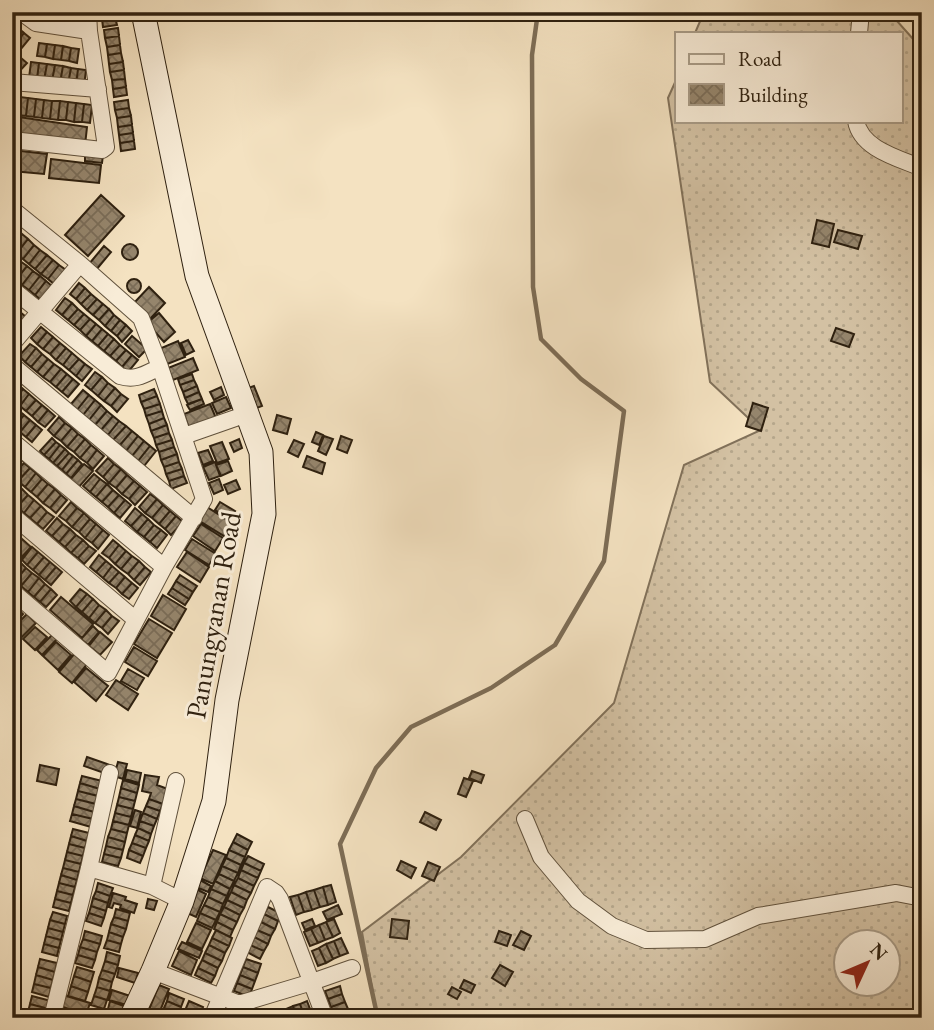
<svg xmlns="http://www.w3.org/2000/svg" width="934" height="1030" viewBox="0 0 934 1030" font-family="'EB Garamond',serif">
<defs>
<pattern id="grass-dots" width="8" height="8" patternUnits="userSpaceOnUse" patternTransform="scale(1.75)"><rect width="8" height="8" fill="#d3c1a3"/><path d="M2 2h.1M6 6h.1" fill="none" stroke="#b5a68b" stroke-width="1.8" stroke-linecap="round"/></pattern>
<pattern id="building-cross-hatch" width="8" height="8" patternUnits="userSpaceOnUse" patternTransform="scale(1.75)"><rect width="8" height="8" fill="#95856c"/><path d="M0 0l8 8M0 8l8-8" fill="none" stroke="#7a6c57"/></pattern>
</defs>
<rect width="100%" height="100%" fill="#f4e2c1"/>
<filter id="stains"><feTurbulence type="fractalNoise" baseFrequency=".00286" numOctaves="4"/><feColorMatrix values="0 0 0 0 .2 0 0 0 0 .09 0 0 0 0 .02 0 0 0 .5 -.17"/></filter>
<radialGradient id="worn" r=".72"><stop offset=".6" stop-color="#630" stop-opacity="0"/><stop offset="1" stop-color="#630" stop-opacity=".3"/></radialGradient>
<path fill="url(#grass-dots)" stroke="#81715a" stroke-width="2" fill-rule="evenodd" d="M704,12h185l33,37v969h-532l-14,-8 -14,-78 99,-75 153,-154 70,-238 77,-35 -51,-48 -42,-284 9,-20v43h224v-88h-206zM846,942h42v42h-42z"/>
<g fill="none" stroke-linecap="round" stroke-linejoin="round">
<path stroke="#7d6d56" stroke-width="4.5" d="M390,1018l-14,-8 -36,-166 36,-76 35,-41 80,-39 64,-43 49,-84 20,-150 -43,-32 -40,-40 -8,-52 -1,-232 6,-43"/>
</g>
<path fill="url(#building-cross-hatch)" stroke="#2f2110" stroke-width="2" d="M52,12l17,2 -1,12 -17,-2z
M100,12h16l1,4 -16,3z
M115,17l2,8 -14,2 -1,-8z
M18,28l6,5 -10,12 -2,-2v-9z
M118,28l1,8 -14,2 -1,-8z
M24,33l6,5 -10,12 -6,-5z
M119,36l1,9 -13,2 -2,-9z
M39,43l8,1 -2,13 -8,-1z
M47,44l8,1 -2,14 -8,-2z
M55,45l8,1 -2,14 -8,-1z
M120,45l1,8 -13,2 -1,-8z
M63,46l8,2 -2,13 -8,-1z
M71,48l8,1 -2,14 -8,-2z
M121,53l2,9 -14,2 -1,-9z
M21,58l6,5 -11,12 -4,-3v-5z
M31,62l8,1 -2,16 -8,-1z
M123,62l1,8 -14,2 -1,-8z
M39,63l8,1 -3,16 -7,-1z
M47,64l8,1 -3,16 -8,-1z
M55,65l8,1 -3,17 -8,-2z
M63,66l8,2 -3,16 -8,-1z
M71,68l7,1 -2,16 -8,-1z
M78,69l8,1 -2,16 -8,-1z
M124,70l1,9 -13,1 -2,-8z
M125,79l1,8 -13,2 -1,-9z
M126,87l1,8 -13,2 -1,-8z
M12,96l8,1 -2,18 -6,-1z
M20,97l8,1 -2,18 -8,-1z
M28,98l8,1 -2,18 -8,-1z
M36,99l8,1 -2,18 -8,-1z
M44,100l8,1 -2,18 -8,-1z
M128,100l1,8 -14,2 -1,-8z
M52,101h8l-2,19 -8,-1z
M60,101l8,1 -2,18h-8z
M68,102l8,1 -2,19 -8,-2z
M76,103l8,1 -2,18h-8z
M84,104l8,1 -2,18 -8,-1z
M129,108l2,8 -14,2 -2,-8z
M12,116l75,11 -2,18 -73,-10z
M131,116l1,9 -14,2 -1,-9z
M132,125l1,8 -14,2 -1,-8z
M133,133l1,8 -14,2 -1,-8z
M134,141l1,8 -14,2 -1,-8z
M12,150l35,4 -3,20 -32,-3z
M85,153l18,2 -1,8 -17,-2z
M51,159l50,6 -2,18 -50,-5z
M101,195l23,21 -36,40 -23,-21z
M817,220l17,4 -5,23 -17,-4z
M15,229l7,5 -10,12v-13z
M838,230l24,6 -4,13 -24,-7z
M22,234l6,5 -12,15 -4,-3v-5z
M28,239l6,6 -11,14 -7,-5z
M122 252a8 8 0 1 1 16 0a8 8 0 1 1-16 0Z
M34,245l6,5 -11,14 -6,-5z
M104,246l7,6 -15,18 -7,-6z
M40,250l7,5 -12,14 -6,-5z
M47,255l6,5 -12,14 -6,-5z
M53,260l6,5 -11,14 -7,-5z
M20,261l7,5 -11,14 -4,-3v-6z
M59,265l7,5 -12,14 -6,-5z
M27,266l6,5 -11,14 -6,-5z
M33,271l7,5 -11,14 -7,-5z
M40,276l6,5 -11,14 -6,-5z
M127 286a7 7 0 1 1 14 0a7 7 0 1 1-14 0Z
M46,281l7,6 -11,14 -7,-6z
M79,283l6,5 -9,11 -6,-5z
M149,287l16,16 -15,16 -16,-16z
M85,288l6,6 -10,10 -5,-5z
M91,294l6,5 -10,11 -6,-6z
M65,298l7,5 -10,12 -6,-5z
M97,299l6,5 -10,11 -6,-5z
M72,303l6,6 -10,11 -6,-5z
M103,304l6,5 -10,11 -6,-5z
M78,309l6,5 -10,11 -6,-5z
M109,309l5,6 -9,11 -6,-6z
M20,312l6,5 -10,12 -4,-3v-6z
M159,313l16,19 -11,10 -17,-19z
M84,314l6,5 -10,11 -6,-5z
M114,315l6,5 -9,11 -6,-5z
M90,319l6,5 -10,12 -6,-6z
M120,320l6,5 -9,11 -6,-5z
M96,324l6,5 -10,12 -6,-5z
M126,325l6,6 -10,11 -5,-6z
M41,327l6,5 -10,12 -6,-6z
M836,328l18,6 -5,13 -18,-6z
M102,329l6,5 -10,12 -6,-5z
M47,332l6,5 -10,12 -6,-5z
M108,334l6,5 -10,12 -6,-5z
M132,336l15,13 -8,8 -14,-13z
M53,337l7,6 -10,11 -7,-5z
M114,339l6,6 -10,11 -6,-5z
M188,340l6,11 -8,4 -5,-12z
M178,341l7,16 -20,8 -6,-16z
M60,343l6,5 -10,12 -6,-6z
M30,344l6,4 -11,14 -6,-6z
M120,345l6,5 -10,11 -6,-5z
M36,348l6,6 -11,13 -6,-5z
M66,348l6,5 -9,12 -7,-5z
M126,350l6,5 -10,12 -6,-6z
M72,353l7,6 -10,11 -6,-5z
M42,354l6,5 -11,13 -6,-5z
M132,355l6,5 -10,12 -6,-5z
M193,358l5,12 -25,10 -5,-12z
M48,359l6,5 -11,13 -6,-5z
M79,359l6,5 -9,12 -7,-6z
M54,364l7,5 -11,13 -7,-5z
M85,364l7,5 -10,12 -6,-5z
M61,369l6,5 -11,13 -6,-5z
M95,372l7,5 -11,13 -6,-5z
M67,374l6,5 -11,13 -6,-5z
M192,374l2,6 -14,5 -2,-6z
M102,377l6,6 -10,13 -7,-6z
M73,379l6,5 -11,13 -6,-5z
M194,380l3,6 -14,6 -3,-7z
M108,383l7,5 -11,13 -6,-5z
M17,384l6,5 -9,11 -2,-11z
M197,386l2,6 -14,6 -2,-6z
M254,386l8,20 -8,3 -9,-20z
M221,387l3,8 -10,5 -4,-8z
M115,388l6,6 -10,12 -7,-5z
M23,389l6,5 -9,12 -6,-6z
M154,389l3,7 -16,6 -2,-7z
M83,390l6,5 -12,15 -6,-6z
M199,392l3,7 -14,5 -3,-6z
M29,394l7,6 -10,11 -6,-5z
M121,394l7,5 -11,13 -6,-6z
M89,395l6,5 -12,15 -6,-5z
M157,396l3,8 -16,5 -3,-7z
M226,397l5,11 -14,6 -5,-11z
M202,399l2,5 -14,6 -3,-5z
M36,400l6,5 -10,11 -6,-5z
M95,400l6,5 -12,15 -6,-5z
M753,403l15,5 -7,23 -15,-5z
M160,404l2,7 -16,5 -2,-7z
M210,404l6,14 -27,10 -5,-14z
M42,405l6,5 -10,12 -6,-6z
M101,405l6,6 -12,14 -6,-5z
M18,410l6,5 -10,12 -2,-11z
M48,410l7,6 -10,11 -7,-5z
M107,411l6,5 -12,14 -6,-5z
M162,411l2,7 -15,6 -3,-8z
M24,415l6,5 -10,12 -6,-5z
M277,415l14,4 -4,15 -14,-4z
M113,416l6,5 -11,14 -7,-5z
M59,417l6,6 -11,13 -6,-6z
M164,418l3,7 -16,6 -2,-7z
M30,420l6,5 -10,12 -6,-5z
M119,421l7,5 -13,14 -5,-5z
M65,423l7,5 -11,13 -7,-5z
M36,425l6,5 -10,12 -6,-5z
M167,425l2,8 -15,5 -3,-7z
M126,426l6,5 -12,14 -7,-5z
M72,428l6,6 -11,13 -6,-6z
M132,431l6,5 -12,15 -6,-6z
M316,432l7,3 -4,10 -7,-3z
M169,433l3,7 -16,5 -2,-7z
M78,434l7,5 -11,13 -7,-5z
M138,436l6,5 -12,15 -6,-5z
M324,436l9,3 -7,16 -8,-4z
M341,436l11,4 -5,13 -10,-4z
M52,438l4,4 -12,13 -4,-4z
M85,439l6,6 -11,13 -6,-6z
M239,439l3,9 -8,4 -4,-9z
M172,440l2,7 -15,5 -3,-7z
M294,440l10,4 -6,13 -10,-5z
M144,441l6,5 -12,15 -6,-5z
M56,442l4,3 -11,14 -5,-4z
M222,442l7,17 -12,4 -7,-17z
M60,445l5,4 -12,14 -4,-4z
M91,445l6,5 -10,13 -7,-5z
M150,446l6,5 -12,15 -6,-5z
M174,447l3,7 -16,6 -2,-8z
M65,449l4,4 -12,13 -4,-3z
M97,450l7,6 -11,13 -6,-6z
M208,450l5,11 -10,4 -5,-12z
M12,452l10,9 -10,11z
M69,453l4,3 -11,14 -5,-4z
M177,454l2,8 -15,5 -3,-7z
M73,456l5,4 -12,14 -4,-4z
M307,456l18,7 -3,11 -19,-7z
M108,458l6,6 -11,13 -7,-6z
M78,460l4,4 -11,14 -5,-4z
M228,461l4,10 -11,5 -5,-11z
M179,462l3,7 -16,5 -2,-7z
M215,462l5,14 -11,4 -6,-13z
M24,463l6,5 -12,13 -6,-5z
M84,464l9,7 -15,17 -9,-7z
M114,464l7,5 -12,14 -6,-6z
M30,468l6,5 -11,14 -7,-6z
M121,469l6,6 -11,13 -7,-5z
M182,469l2,7 -15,5 -3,-7z
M36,473l6,6 -11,13 -6,-5z
M94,474l6,5 -10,13 -7,-6z
M127,475l7,6 -12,13 -6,-6z
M184,476l3,7 -16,6 -2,-8z
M42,479l6,5 -11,13 -6,-5z
M100,479l7,5 -11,13 -6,-5z
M219,479l4,11 -9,4 -5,-11z
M236,480l4,9 -12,5 -4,-9z
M134,481l6,5 -11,13 -7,-5z
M15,484l7,5 -10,11v-13z
M48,484l7,5 -12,14 -6,-6z
M107,484l6,6 -11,12 -6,-5z
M140,486l7,6 -12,13 -6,-6z
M22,489l6,6 -11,12 -5,-4v-3z
M55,489l6,6 -11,13 -7,-5z
M113,490l6,5 -11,12 -6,-5z
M150,494l7,5 -12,14 -6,-6z
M28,495l6,5 -10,13 -7,-6z
M61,495l6,5 -11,13 -6,-5z
M119,495l6,5 -11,13 -6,-6z
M157,499l6,6 -11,13 -7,-5z
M34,500l7,6 -11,12 -6,-5z
M125,500l6,5 -11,13 -6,-5z
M71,502l6,6 -11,13 -7,-5z
M220,502l15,9 -5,8 -15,-9z
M163,505l7,6 -11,13 -7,-6z
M41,506l6,6 -10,12 -7,-6z
M207,507l25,16 -8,13 -26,-16z
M77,508l7,5 -12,14 -6,-6z
M135,508l7,6 -11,12 -6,-5z
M170,511l6,5 -11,13 -6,-5z
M47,512l7,5 -11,12 -6,-5z
M84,513l6,6 -11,13 -7,-5z
M142,514l6,5 -11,13 -6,-6z
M176,516l7,6 -12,13 -6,-6z
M57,518l6,6 -11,12 -6,-5z
M90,519l6,5 -11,14 -6,-6z
M148,519l6,6 -10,12 -7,-5z
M63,524l7,5 -11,13 -7,-6z
M96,524l7,6 -11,13 -7,-5z
M201,524l22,14 -8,13 -22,-15z
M154,525l7,5 -11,12 -6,-5z
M70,529l6,6 -11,12 -6,-5z
M103,530l6,5 -11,14 -6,-6z
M161,530l6,5 -10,13 -7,-6z
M76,535l7,5 -12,13 -6,-6z
M22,539l9,8 -12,13 -7,-6v-4z
M192,539l24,15 -7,11 -24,-15z
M83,540l6,6 -11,12 -7,-5z
M113,540l6,5 -10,13 -7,-5z
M119,545l7,6 -11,13 -6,-6z
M89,546l7,5 -12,13 -6,-6z
M32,547l6,5 -11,13 -5,-5z
M126,551l6,5 -11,13 -6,-5z
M38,552l6,5 -11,13 -6,-5z
M187,552l22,15 -9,15 -23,-15z
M99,555l7,6 -10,11 -6,-5z
M132,556l7,5 -11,13 -7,-5z
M44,557l6,5 -11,13 -6,-5z
M106,561l6,5 -9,12 -7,-6z
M139,561l6,6 -11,13 -6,-6z
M20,562l6,6 -11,13 -3,-3v-7z
M50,562l6,5 -11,13 -6,-5z
M112,566l7,6 -10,11 -6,-5z
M56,567l6,5 -11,13 -6,-5z
M145,567l6,5 -11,13 -6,-5z
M26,568l6,5 -11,13 -6,-5z
M119,572l6,5 -9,11 -7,-5z
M32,573l7,5 -11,14 -7,-6z
M180,575l17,11 -4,6 -17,-11z
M125,577l7,6 -10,11 -6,-6z
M39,578l6,6 -11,13 -6,-5z
M176,581l17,11 -4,7 -17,-11z
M132,583l6,5 -9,11 -7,-5z
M45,584l6,5 -11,13 -6,-5z
M172,588l17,11 -4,6 -17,-11z
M51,589l6,6 -11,12 -6,-5z
M80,589l7,5 -11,13 -6,-6z
M87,594l6,5 -11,13 -6,-5z
M163,595l23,14 -12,21 -23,-14z
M61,597l32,27 -11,14 -32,-28z
M93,599l6,6 -10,13 -7,-6z
M12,604l11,10 -11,13z
M99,605l7,5 -11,13 -6,-5z
M106,610l6,6 -10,12 -7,-5z
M27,614l9,9 -16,16 -8,-7v-3z
M112,616l7,5 -11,13 -6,-6z
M149,619l23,14 -15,25 -23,-14z
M93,626l6,6 -11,13 -7,-6z
M35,627l12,10 -12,13 -12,-11z
M100,632l12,10 -12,13 -11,-9z
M52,635l5,4 -15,16 -5,-5z
M56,642l15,13 -13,15 -15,-14z
M134,647l23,14 -9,15 -23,-14z
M75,653l12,11 -15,19 -13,-11z
M86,668l22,18 -12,15 -22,-19z
M128,669l16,9 -7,12 -16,-9z
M116,680l22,14 -10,16 -22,-15z
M87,757l23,8 -3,9 -23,-8z
M118,762l9,2 -4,15 -9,-3z
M40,765l19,4 -3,16 -19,-4z
M127,770l14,3 -2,10 -14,-4z
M472,771l12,4 -3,8 -12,-5z
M145,775l14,2 -2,8 11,4 -5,15 -14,-5 2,-6 -9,-2z
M82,776l20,5 -2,8 -20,-6z
M464,778l9,3 -7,16 -8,-3z
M123,780l16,5 -2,8 -16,-5z
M80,783l20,6 -2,7 -20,-5z
M121,788l16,5 -2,8 -16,-4z
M78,791l20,5 -2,8 -20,-5z
M119,797l16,4 -2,8 -16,-4z
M76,799l20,5 -2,8 -20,-6z
M149,799l14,5 -3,7 -14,-5z
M117,805l16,4 -2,8 -16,-4z
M74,806l20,6 -1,7 -21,-5z
M146,806l14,5 -3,8 -14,-6z
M135,810l6,2 -4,16 -7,-2z
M425,812l16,8 -5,10 -16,-8z
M115,813l16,4 -2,8 -16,-4z
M143,813l14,6 -3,7 -14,-5z
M72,814l21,5 -2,8 -21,-6z
M113,821l16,4 -2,8 -16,-4z
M140,821l14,5 -3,8 -13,-6z
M138,828l13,6 -2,7 -14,-6z
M73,829l16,4 -2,8 -16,-5z
M111,829l16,4 -2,9 -17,-5z
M237,834l15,8 -4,8 -15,-8z
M135,835l14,6 -3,7 -14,-5z
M71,836l16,5 -2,7 -16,-4z
M108,837l17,5 -2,8 -17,-4z
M233,842l15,8 -3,7 -16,-7z
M132,843l14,5 -3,8 -14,-6z
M69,844l16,4 -2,8 -16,-4z
M106,846l17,4 -2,8 -17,-4z
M129,850l14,6 -3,7 -13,-5z
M213,850l13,5 -13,29 -13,-6z
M229,850l16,7 -4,8 -15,-7z
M67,852l16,4 -2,8 -16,-4z
M104,854l17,4 -3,8 -16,-4z
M248,856l16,8 -3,7 -17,-8z
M226,858l15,7 -3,8 -16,-7z
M65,860l16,4 -2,8 -16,-4z
M401,861l15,7 -5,10 -14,-8z
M428,862l12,5 -6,14 -12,-5z
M244,863l17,8 -3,7 -17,-8z
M222,866l16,7 -4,8 -15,-7z
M63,868l16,4 -2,8 -16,-5z
M241,870l17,8 -4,8 -16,-8z
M219,874l15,7 -4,8 -15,-8z
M61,875l16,5 -2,7 -16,-4z
M238,878l16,8 -3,7 -17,-8z
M200,880l11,6 -3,6 -12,-5z
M215,881l15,8 -3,7 -16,-7z
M59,883l16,4 -2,8 -16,-4z
M98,883l15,5 -3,8 -14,-5z
M234,885l17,8 -4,7 -16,-8z
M331,885l5,17 -8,3 -5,-18z
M323,887l5,18 -8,2 -6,-17z
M196,889l10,5 -10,23 -11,-5z
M211,889l16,7 -4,8 -15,-7z
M314,890l6,17 -8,3 -6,-18z
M57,891l16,4 -2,8 -16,-4z
M96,891l14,5 -2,7 -15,-5z
M231,892l16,8 -3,8 -17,-8z
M306,892l6,18 -8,2 -6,-17z
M113,893l13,4 -1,3 12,4 -3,9 -14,-5 1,-3 -7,-2 -2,5 -3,-1z
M298,895l6,17 -8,3 -6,-18z
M208,897l15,7 -3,8 -16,-7z
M93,898l15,5 -2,8 -15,-5z
M55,899l16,4 -2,8 -16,-4z
M148,899l9,2 -3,9 -8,-2z
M227,900l17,8 -4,7 -16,-8z
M204,905l16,7 -4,8 -16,-7z
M338,905l4,9 -15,6 -4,-8z
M91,906l15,5 -2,7 -15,-5z
M224,907l16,8 -3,7 -17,-8z
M268,907l14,7 -4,7 -14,-7z
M116,909l14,4 -2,8 -14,-4z
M53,912l14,4 -2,8 -15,-4z
M89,913l15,5 -3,8 -15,-5z
M200,913l16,7 -4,8 -15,-7z
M220,914l17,8 -4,8 -16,-8z
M264,914l14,7 -3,8 -14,-7z
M114,917l14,4 -2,8 -15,-5z
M312,919l3,7 -10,4 -3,-7z
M334,919l6,14 -7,4 -7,-15z
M392,919l17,2 -2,18 -17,-2z
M50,920l15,4 -2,8 -15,-4z
M217,922l16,8 -3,7 -16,-8z
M261,922l14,7 -4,7 -14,-6z
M326,922l7,15 -8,3 -6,-15z
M196,923l15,7 -9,19 -15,-7z
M111,924l15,5 -3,8 -14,-5z
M319,925l6,15 -7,3 -7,-14z
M48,928l15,4 -2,8 -15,-4z
M311,929l7,14 -8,3 -6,-14z
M216,930l16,8 -3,8 -17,-8z
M257,930l14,6 -3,8 -14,-7z
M85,931l17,5 -2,8 -17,-5z
M499,931l12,4 -4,11 -12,-4z
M521,931l10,5 -7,14 -11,-5z
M109,932l14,5 -2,7 -14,-4z
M46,936l15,4 -2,8 -15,-4z
M254,937l14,7 -4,7 -14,-6z
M212,938l17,8 -4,7 -16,-8z
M341,938l7,15 -8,3 -6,-15z
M83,939l17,5 -3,8 -17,-5z
M107,940l14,4 -2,8 -15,-4z
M334,941l6,15 -7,3 -7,-15z
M182,942l20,9 -3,7 -21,-9z
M44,944l15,4 -2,8 -15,-4z
M326,944l7,15 -7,4 -7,-15z
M209,945l16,8 -3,8 -17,-8z
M250,945l14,6 -4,8 -13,-7z
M80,947l17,5 -2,8 -17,-5z
M319,948l7,15 -8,3 -6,-15z
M179,951l18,9 -6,15 -19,-9z
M107,952l13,4 -2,9 -13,-4z
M205,953l17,8 -4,7 -16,-8z
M78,955l17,5 -3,8 -17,-5z
M40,959l17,4 -2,9 -17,-5z
M246,959l15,5 -3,9 -15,-6z
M202,960l16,8 -3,8 -17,-8z
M105,961l13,4 -3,9 -13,-4z
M500,965l13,7 -8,14 -13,-8z
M38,967l17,5 -2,8 -17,-5z
M77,967l17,5 -3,10 -17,-6z
M243,967l15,6 -3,8 -15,-6z
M119,968l19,5 -3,10 -18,-6z
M198,968l17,8 -4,7 -16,-8z
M102,970l13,4 -3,8 -13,-4z
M36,975l17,5 -2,8 -17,-4z
M240,975l15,6 -3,8 -15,-6z
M74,976l17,6 -3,10 -17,-6z
M99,978l13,4 -2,9 -13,-4z
M464,980l11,5 -4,8 -11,-5z
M237,983l15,6 -3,8 -15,-6z
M34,984l17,4 -2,9 -17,-5z
M159,985l10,4 -11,27 -10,-4z
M71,986l17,6 -3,9 -17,-5z
M340,986l2,8 -14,5 -3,-8z
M97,987l13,4 -3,9 -13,-4z
M452,987l9,5 -4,7 -9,-5z
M112,990l21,7 -3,9 -21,-6z
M169,993l15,6 -3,8 -14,-6z
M342,994l3,8 -14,5 -3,-8z
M63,995l27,8 -4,12 -26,-9z
M32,996l19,5 -2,8 -19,-5z
M94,996l13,4 -3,9 -13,-4z
M110,1001l14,5 -2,7 -14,-4z
M167,1001l14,6 -2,7 -15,-6z
M189,1001l14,6 -4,11 -15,-5z
M307,1001l6,16 -1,1h-7l-5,-14z
M345,1002l3,7 -14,6 -3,-8z
M30,1004l19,5 -2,8 -19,-5z
M300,1004l5,14h-8l-4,-12z
M293,1006l4,12h-8l-3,-9z
M164,1008l15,6 -2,4h-11l-5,-2z
M348,1009l3,8 -16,1 -1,-3z
M68,1010l16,5 -1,3 -17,-1z"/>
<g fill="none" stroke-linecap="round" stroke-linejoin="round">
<g stroke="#60513c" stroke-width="18">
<path id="street" d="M21,12l15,11 53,8
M859,33l2,-21
M12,82l86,7
M856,121c5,28 42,37 66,47
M12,140l90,10 4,-3 -17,-116 -1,-19
M12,209l68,55 61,54 19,49 44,132 -40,68 -56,106 -96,-82
M12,289l108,87c16,5 25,-2 40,-9
M12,344l68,-80
M12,365l182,153
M184,436l63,-22
M12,441l152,126
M12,515l124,105
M525,819l16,38 37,44 34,25 34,14 59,-1 53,-23 138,-23 26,5
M89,868l63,18 30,15
M152,886l24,-105
M153,971l84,32h5l70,-21 40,-14
M52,1018l37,-150 21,-95
M212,1018l55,-131 9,6 4,6 45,119"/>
</g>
<g stroke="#2f2110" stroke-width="25">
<path id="secondary" d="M131,1018l22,-47 29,-70 32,-100 13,-101 37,-186 -3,-62 -64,-176 -54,-264"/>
</g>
<use href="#street" stroke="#f8ecd7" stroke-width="16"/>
<use href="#secondary" stroke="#f8ecd7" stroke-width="23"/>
</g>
<g text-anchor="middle" stroke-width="6" stroke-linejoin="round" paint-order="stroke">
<g font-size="28" fill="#2f2110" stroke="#f8ecd7">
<text transform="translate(213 615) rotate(-80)" y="10">Panungyanan Road</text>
</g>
</g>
<rect width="934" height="1030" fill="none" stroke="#f4e2c1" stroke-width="42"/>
<rect x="14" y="14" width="906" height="1002" fill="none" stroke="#2f2110" stroke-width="3.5"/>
<rect x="21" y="21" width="892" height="988" fill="none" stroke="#2f2110" stroke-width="2"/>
<rect x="675" y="32" width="228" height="91" fill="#f8ecd7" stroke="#a89b87" stroke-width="2"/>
<rect x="689" y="54" width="35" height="10" fill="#f8ecd7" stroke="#a89b87" stroke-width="2"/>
<text x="738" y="66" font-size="21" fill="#2f2110">Road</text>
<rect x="689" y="84" width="35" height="21" fill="url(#building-cross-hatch)" stroke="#a89b87" stroke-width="2"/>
<text x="738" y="102" font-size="21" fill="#2f2110">Building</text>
<g transform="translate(867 963) rotate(46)"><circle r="33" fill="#f8ecd7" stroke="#a89b87" stroke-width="2"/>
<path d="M0-5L12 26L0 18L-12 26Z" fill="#8f2418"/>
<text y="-10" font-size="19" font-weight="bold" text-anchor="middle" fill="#2f2110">N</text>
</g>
<rect width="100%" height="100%" filter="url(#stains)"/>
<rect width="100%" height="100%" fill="url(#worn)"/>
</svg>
